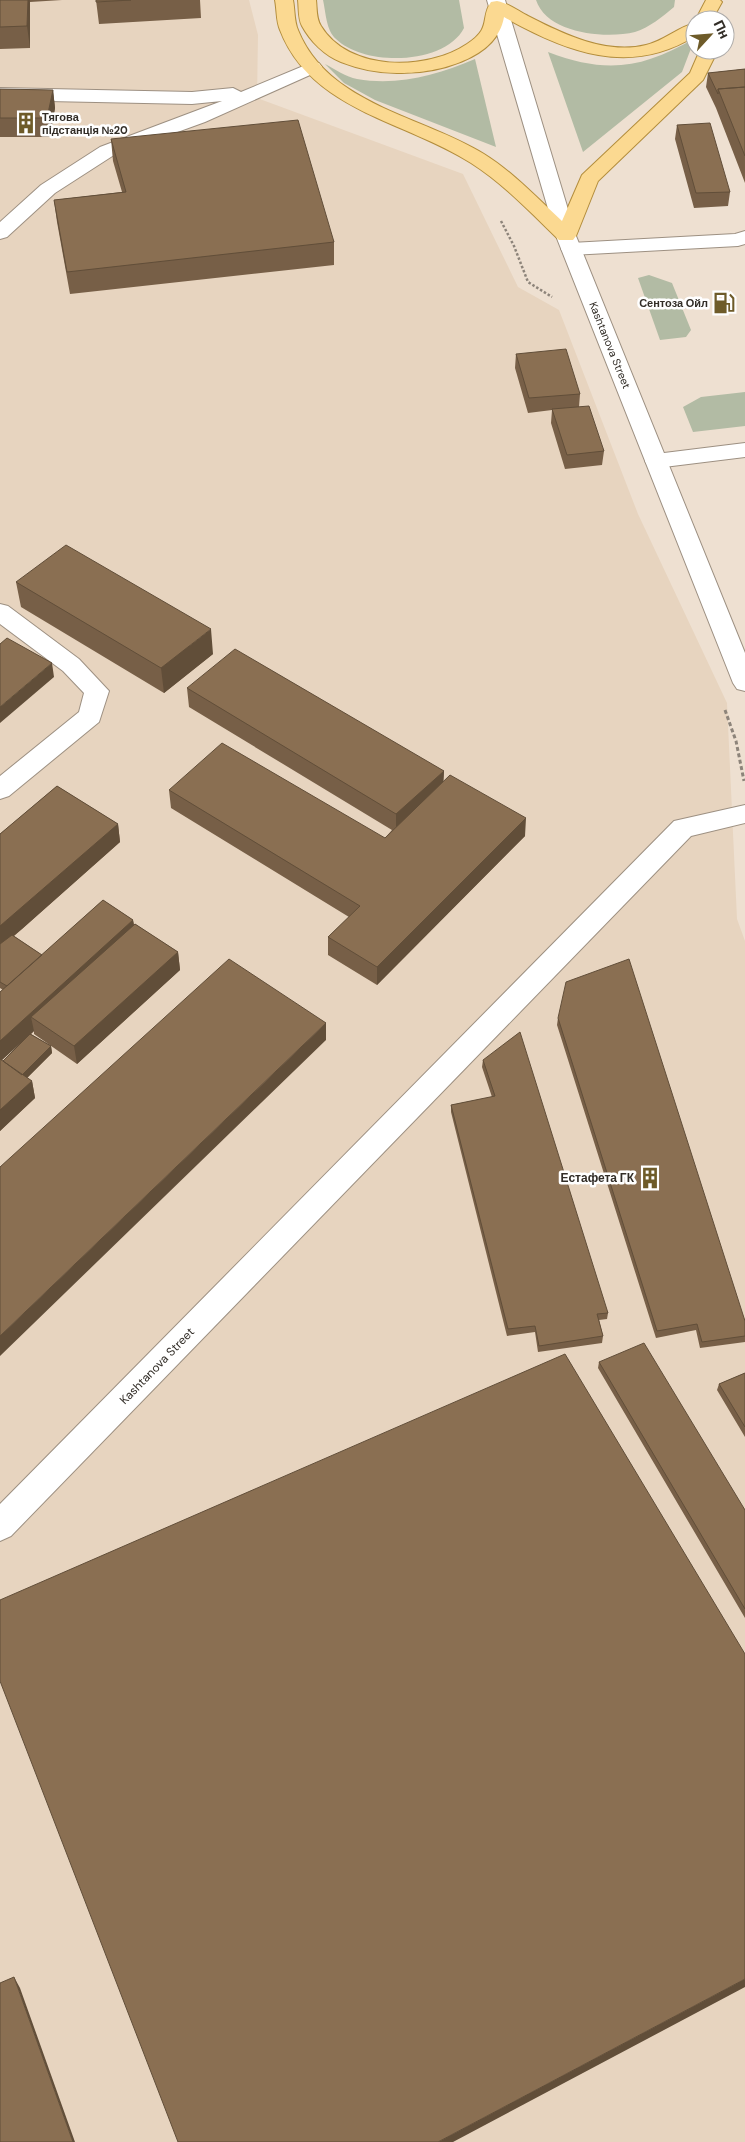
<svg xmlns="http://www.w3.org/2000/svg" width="745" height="2142" viewBox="0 0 745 2142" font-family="'DM Sans',sans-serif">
<rect width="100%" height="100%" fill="#eee0d1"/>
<path fill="#e7d4bf" d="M0,0h249l9,35 -1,63 206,76 55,113 41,23 79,204 89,189 10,216 8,22v1201h-745z"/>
<path fill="#b2bba4" d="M323,0h136l5,28c-19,37 -99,39 -128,11 -10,-9 -10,-26 -13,-39z
M536,0h139l-1,7c-12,10 -24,20 -39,25 -29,7 -88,2 -99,-32z
M695,38l-13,34 -99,80 -35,-100c58,22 94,17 147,-14z
M475,59l21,88 -121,-47 -31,-17 -19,-19c10,5 21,13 32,15 41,7 81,-4 118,-20z
M649,275l23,8 19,47 -5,7 -26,3 -22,-62z
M745,392v34l-52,6 -10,-25 18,-10z"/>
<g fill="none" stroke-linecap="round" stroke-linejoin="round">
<g stroke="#9d9082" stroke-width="2">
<path id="service" d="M313,62l6,1 3,4 -3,4 -114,51 -91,33 -59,38 -48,44 -7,2v-17l41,-37 59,-38 122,-46 -30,3 -192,-4v-12l192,4 41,-4 8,4z
M745,231v13l-7,2 -167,9 -7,-2 -3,-4 3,-4 7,-2 164,-9z
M745,443v14l-89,11 -8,-2 -3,-5 3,-5 8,-2z
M0,604l8,2 71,53 30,32 -10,31 -90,74 -9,3v-23l79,-64 5,-19 -21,-22 -63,-47z
M745,805v18l-54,13 -680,700 -11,5v-37l674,-683z"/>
</g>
<g stroke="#9d9082" stroke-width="2">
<path id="tertiary" d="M487,0h18l71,236 169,417v38l-8,-2 -4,-6 -177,-447z"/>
</g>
<g stroke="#b38d3c" stroke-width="2">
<path id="primary" d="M275,0h18c2,10 1,21 5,30 30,75 125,86 186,124 29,18 53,44 78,67l20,-46 108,-102 10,-23h18l-15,30 -105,101 -22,55 -3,4h-14c-28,-27 -55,-56 -88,-77 -65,-42 -160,-52 -191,-133 -4,-9 -3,-20 -5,-30z
M298,0h18c1,8 0,19 5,26 28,46 106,45 146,18 25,-16 13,-26 24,-42l6,-1c11,2 21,10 31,15 35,18 78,39 118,29 18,-4 32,-18 49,-22v13c-65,41 -129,16 -191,-19 -7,43 -70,57 -107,56 -19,0 -38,-4 -56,-11 -16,-6 -31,-21 -39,-36 -4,-7 -3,-18 -4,-26z
M706,0h14l2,2 -10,18 -17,1z"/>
</g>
<path stroke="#8d847a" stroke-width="2.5" stroke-dasharray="2.5 2" stroke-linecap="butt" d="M501,221l13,25 14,36 24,15"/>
<path stroke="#8d847a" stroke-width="3" stroke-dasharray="4 2.5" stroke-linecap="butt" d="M725,710l11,31 8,40"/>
<use href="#service" fill="#fff" fill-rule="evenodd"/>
<use href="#tertiary" fill="#fff" fill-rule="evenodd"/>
<use href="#primary" fill="#fbd991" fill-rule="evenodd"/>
</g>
<path fill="#775f47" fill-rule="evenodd" d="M0,0h62l-32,2v46l-30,1z
M96,0h104l1,18 -102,6z
M745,69v114l-29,-75 -10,-21 2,-14z
M0,89l53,1 2,18 -5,29h-50z
M677,125l53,67 -2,14 -34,2 -19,-69z
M111,139l223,103v23l-264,29 -13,-72 -3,-22 68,-8 -9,-31z
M516,354l64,40 -1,13 25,44 -2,14 -37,4 -14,-46 1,-13 -24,3 -13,-45z
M16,582l197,72 -49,39 -143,-86z
M187,688l257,83 -1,11 82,54 -148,149 -49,-30v-18l21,-20 -178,-109 -2,-18 216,48 7,-8 -203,-123z
M57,786l61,38 2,18 -106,94 28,19 61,-55 30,20 1,5 1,-1 43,28 2,18 -103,94 -43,-30v-3l-3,3 20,12 1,7 -25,25 5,3 3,17 -35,33v-139l3,-2 -3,-2v-154zM30,1034l-27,27 -2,-1z
M558,1018l187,303v21l-45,6 -4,-18 -40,8 -99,-313z
M483,1060l125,253 -1,6 -8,1 4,16 -1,7 -64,9 -3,-20 -28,4 -56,-224v-7l41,-8 -10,-30z
M599,1362l146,148v108l-147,-250z
M745,1373v64l-28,-47 2,-6z"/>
<path fill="#614e39" d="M28,0h2v48l-3,-22z
M53,90l2,18 -5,29 -3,-19z
M211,629l2,25 -49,39 -3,-25z
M52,663l2,14 -54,46v-16z
M444,771l-1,19 -47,43v-19z
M526,818l-1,18 -148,149v-18z
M118,824l2,18 -98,87 -22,18v-21z
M133,920l3,18 -105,79 3,14 -34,31v-21z
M178,952l2,18 -103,94 -3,-18z
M326,1023v17l-326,316v-20z
M51,1046l1,7 -30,30 -1,-7z
M32,1081l3,17 -35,33v-21z
M14,1977l6,11 55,154h-2z
M745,1979v8l-292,155h-15z"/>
<path fill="#8a6f52" stroke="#614e39" d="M0,0h28l-1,26 -27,1z
M96,0h35l-35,2z
M745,69v18l-27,2v5l-10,-21z
M745,87v69l-27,-67z
M0,89l53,1 -6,28h-47z
M298,120l36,122 -267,30 -13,-72 72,-8 -15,-53z
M710,123l20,69 -34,1 -19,-68z
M566,349l14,45 -51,4 -13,-44z
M589,406l15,45 -37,4 -15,-46z
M66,545l145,84 -50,39 -145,-86z
M7,638l45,25 -52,44v-63z
M235,649l209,122 -48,43 -209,-126z
M222,743l163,95 65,-63 76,43 -149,149 -49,-30 32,-31 -191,-116z
M57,786l61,38 -118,102v-92z
M103,900l30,20 -133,121v-49z
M135,924l43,28 -104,94 -43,-29z
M12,935l30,20 -35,31 -7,-4v-38z
M229,959l97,64 -326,313v-169z
M629,959l116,362v15l-43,6 -5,-18 -40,7 -99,-313 8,-36z
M520,1032l88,281 -11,1 6,22 -64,10 -4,-20 -27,3 -57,-224 44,-9 -12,-36z
M30,1034l21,12 -29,29 -19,-14z
M0,1059l32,22 -32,29z
M644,1343l101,167v99l-146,-247z
M565,1354l180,300v325l-307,163h-260l-178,-461v-81z
M745,1373v54l-26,-43z
M14,1977l59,165h-73v-159z"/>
<defs>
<g id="building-bare" transform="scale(1.725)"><path d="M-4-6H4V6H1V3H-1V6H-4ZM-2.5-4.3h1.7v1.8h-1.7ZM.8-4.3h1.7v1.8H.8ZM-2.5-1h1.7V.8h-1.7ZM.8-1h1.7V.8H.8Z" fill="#6e5b29" stroke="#fff" stroke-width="2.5" paint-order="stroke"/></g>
<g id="fuel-bare" transform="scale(1.725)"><path d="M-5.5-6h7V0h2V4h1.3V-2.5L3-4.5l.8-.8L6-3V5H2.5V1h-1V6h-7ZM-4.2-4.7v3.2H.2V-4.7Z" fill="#6e5b29" stroke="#fff" stroke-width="2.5" paint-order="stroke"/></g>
</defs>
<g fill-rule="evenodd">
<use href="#building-bare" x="26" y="123"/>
<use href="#fuel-bare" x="724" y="303"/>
<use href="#building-bare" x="650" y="1178"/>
</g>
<g text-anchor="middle" stroke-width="5" stroke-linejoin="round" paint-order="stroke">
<g font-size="11" font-weight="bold" fill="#322d27" stroke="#fff" text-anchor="start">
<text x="42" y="121">Тягова<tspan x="42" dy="13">пiдстанцiя №20</tspan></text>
<text x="708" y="307" text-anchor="end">Сентоза Ойл</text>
</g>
<g font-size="11" fill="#322d27" stroke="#fff">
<text transform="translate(610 345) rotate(68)" y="4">Kashtanova Street</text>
</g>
<g font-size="12" font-weight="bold" fill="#322d27" stroke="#fff" text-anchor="end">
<text x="634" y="1182">Естафета ГК</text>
</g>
<g font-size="12" fill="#322d27" stroke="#fff">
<text transform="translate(157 1366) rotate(-46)" y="4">Kashtanova Street</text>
</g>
</g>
<g transform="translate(710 35) rotate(64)"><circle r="24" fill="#ffffff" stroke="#adaba9"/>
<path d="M0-4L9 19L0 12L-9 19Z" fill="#6e5b29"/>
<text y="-8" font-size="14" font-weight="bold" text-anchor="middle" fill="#322d27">Пн</text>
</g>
</svg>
